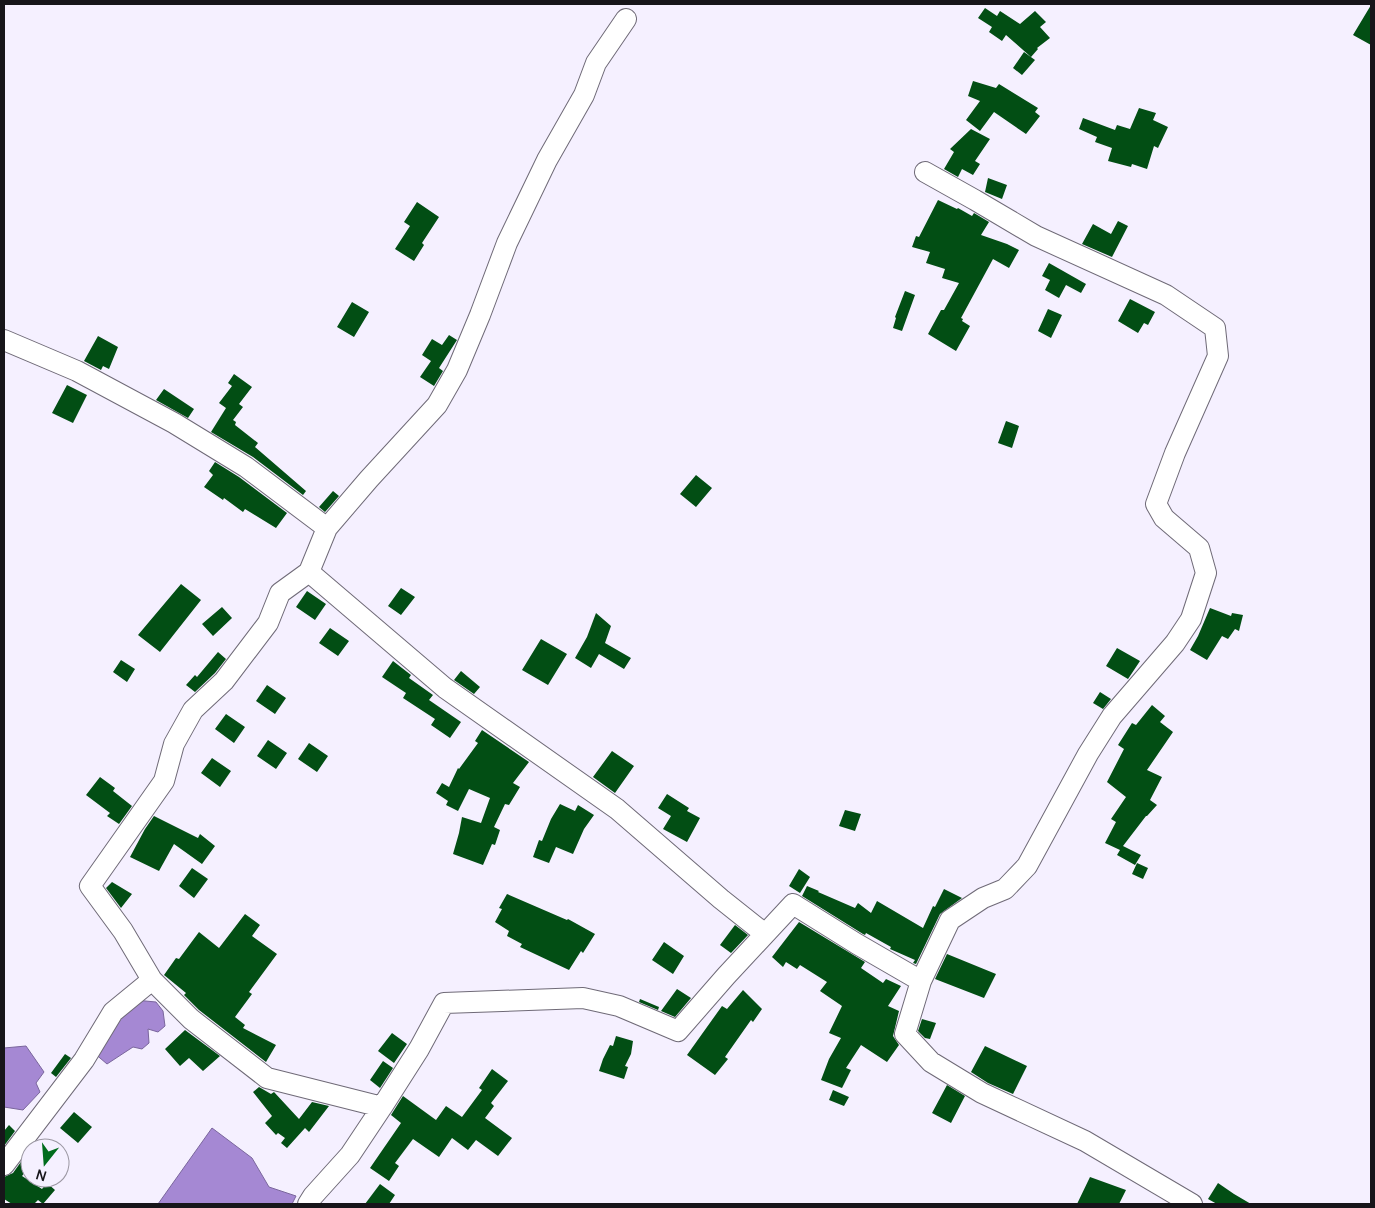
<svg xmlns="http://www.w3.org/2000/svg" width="1375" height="1208" viewBox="0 0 1375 1208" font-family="Manrope,sans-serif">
<rect width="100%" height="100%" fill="#f5f0ff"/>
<path fill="#a588d3" stroke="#7a669c" d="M135,1000l21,2 7,9 2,15 -7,6 -10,-3 1,14 -7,6 -9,-2 -26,17 -14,-12z
M26,1046l18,26 -8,11 4,9 -17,18 -19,-3v-59z
M212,1128l40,30 17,29 27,9 -4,8h-134z"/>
<path fill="#024e14" d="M1371,5v40l-18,-10z
M985,8l12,8 3,-5 20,13 15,-13 11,11 -6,5 10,11 -13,10 1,1 -7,8 -25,-22 -4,6 -13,-9 3,-5 -14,-9z
M1024,52l11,8 -13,15 -9,-7z
M973,81l23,7 3,-4 39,24 -3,4 5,4 -14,18 -32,-22 -14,19 -14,-11 14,-19 -12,-5z
M1139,108l17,5 -3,7 15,7 -10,21 -4,-2 -7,23 -15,-5 -1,3 -23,-6 4,-13 -17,-6 2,-5 -18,-8 4,-11 32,12 2,-5 13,4z
M971,129l19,10 -15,22 5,3 -7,11 -11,-6 -4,8 -14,-8 10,-17 -4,-3z
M988,178l19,7 -5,14 -17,-7z
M938,200l19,9 1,-1 14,8 2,-3 15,9 -8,13 26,9 12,6 -10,18 -16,-9 -32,59 2,1 -1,2 8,5 -14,25 -28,-17 13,-24h3l15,-27 -17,-5 3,-9 -19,-6 4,-11 -18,-5 4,-11 3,1z
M417,202l22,15 -17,26 2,2 -10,16 -19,-12 15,-23 -6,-4z
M1118,221l10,5 -16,31 -30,-13 11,-20 18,10z
M1049,263l37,21 -5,9 -15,-8 -7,13 -14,-8 5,-10 -8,-4z
M905,291l10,4 -13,36 -9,-3 3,-10 -1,-1z
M1130,299l25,13 -7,13 -4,-2 -6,10 -20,-12z
M352,302l17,10 -15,25 -17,-10z
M1048,309l14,6 -11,23 -13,-7z
M449,335l8,5 -18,28 4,3 -9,15 -14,-9 11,-16 -9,-6 10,-16 10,6z
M98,336l20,11 -9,22 -6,-3 -2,4 -17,-9z
M234,374l18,13 -13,17 4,3 -10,13 3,2 -1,3 23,18 -3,4 51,44 -3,4 -50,-38 -42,-25 15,-24 -7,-5 13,-17 -4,-3z
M67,385l20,10 -14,28 -21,-10z
M164,389l30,20 -6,9 -32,-18z
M1006,421l13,5 -7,22 -14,-5z
M215,462l24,15 48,36 -11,15 -31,-19 -2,3 -19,-14 -1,2 -19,-13 9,-12 -4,-4z
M696,475l16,13 -16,19 -16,-13z
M333,491l6,5 -14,16 -6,-5z
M181,584l20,16 -41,52 -22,-17z
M401,588l14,9 -14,18 -13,-9z
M307,591l19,13 -11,16 -19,-13z
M222,607l10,11 -19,18 -11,-12z
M1210,608l21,8 1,-3 11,2 -4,16 -4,-2 -7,10 -6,-3 -15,24 -17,-10 8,-14z
M596,613l15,13 -6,17 26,15 -7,11 -25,-15 -8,14 -16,-10 12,-21z
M330,628l19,13 -11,15 -19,-13z
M541,639l26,15 -19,31 -26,-15z
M1117,648l23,13 -12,18 -22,-13z
M218,652l8,7 -11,14 -20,19 -9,-7 9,-10 2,2z
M121,660l14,9 -8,13 -14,-10z
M393,661l18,14 -2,3 24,17 -4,5 32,22 -11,16 -19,-13 4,-6 -32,-21 3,-5 -24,-16z
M461,671l19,16 -6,7 -20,-14z
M267,685l19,13 -11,16 -19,-13z
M1100,692l11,7 -8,10 -10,-6z
M1152,705l13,11 -5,6 13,10 -26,38 15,7 -12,23 7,5 -10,11h-1l-23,30 18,9 -6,10 -18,-10 3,-5 -15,-7 11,-21 -5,-3 15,-22 -19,-15 17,-33 -6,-4 14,-22 4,2z
M226,714l19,13 -11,16 -19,-14z
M482,730l47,32 -16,21 7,4 -11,18 -4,-1 -11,23 6,3 -5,15 -3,-1 -9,21 -30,-11 6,-21 3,-16 19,6 9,-25 -21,-9 -11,22 -12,-6 2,-4 -12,-8 6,-10 7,4 9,-19 1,1 19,-26 -3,-2z
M268,740l19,13 -11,16 -19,-13z
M309,743l19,13 -11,16 -19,-13z
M612,751l22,15 -19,27 -22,-16z
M212,758l19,13 -11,16 -19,-14z
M100,777l15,11 -2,3 19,15 -13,18 -12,-8 3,-3 -24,-18z
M667,794l22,14 -2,3 13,7 -13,24 -24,-13 8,-13 -13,-8z
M560,804l15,7 3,-6 16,10 -10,14 -11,25 -17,-7 -7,16 -16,-6 6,-17 3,1 9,-22z
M845,810l16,4 -6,17 -16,-5z
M154,816l44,22 2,-4 15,12 -13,18 -28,-20 -15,27 -29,-14 15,-28z
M1137,863l11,5 -5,11 -11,-5z
M192,868l16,11 -14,19 -15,-12z
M799,869l11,8 -10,16 -11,-7z
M112,882l20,12 -11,14 -15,-20z
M807,886l12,5 -1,1 37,16 3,-5 13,10 6,-12 46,27 10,-22 2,1 9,-18 18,9 -22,16 -24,50 -3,-1 2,-3 -25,-11 1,-2 -25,-14 -1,2 -2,-1 -61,-38z
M507,894l60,26 1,-1 27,15 -12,19 -2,-2 -12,19 -49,-23 2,-3 -15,-8 2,-5 -14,-9 7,-13 -3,-1z
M245,914l15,11 -8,11 25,18 -28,38 3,2 -17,23 10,8 -2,3 33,17 -10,17 -67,-52 -15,-15 2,-2 -22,-18 12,-17 3,1 20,-27 20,16z
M799,922l66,40 -4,6 22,15 3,-4 15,7 -13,20 11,5 -6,25 6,9 -12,17 -26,-17 -15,23 5,2 -9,18 -21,-8 8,-21 12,-21 -12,-5 13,-27 -22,-15 7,-9 -27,-17 -3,4 -11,-7 -3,5 -11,-10z
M735,925l13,10 -17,18 -11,-8z
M664,942l20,14 -11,18 -21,-14z
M947,954l49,20 -12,24 -49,-19z
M677,989l14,9 -16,19 -14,-6z
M743,990l19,19 -9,13 -2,-2 -26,37 3,2 -13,16 -28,-20 35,-49 5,3z
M640,999l19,8 -1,3 -19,-8z
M922,1019l14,4 -6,16 -5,-1 -7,-7z
M185,1030l35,26 -17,15 -14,-13 -9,8 -15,-17z
M392,1033l15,11 -13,19 -16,-12z
M616,1036l17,5 -2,13 -6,12 3,1 -4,12 -25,-8 4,-12 7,-14 3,1z
M985,1046l42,20 -14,28 -25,-11 -17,-11z
M65,1054l6,4 -15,19 -5,-4z
M383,1061l10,7 -13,20 -10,-8z
M492,1069l16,12 -17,22 3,3 -9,12 27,20 -14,18 -22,-16 -8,10 -16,-12 -13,19 -26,-18 -18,24 4,3 -10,15 -19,-13 31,-45 -10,-8 12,-19 33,24 10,-14 16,11 20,-27 -3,-2z
M947,1085l18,11 -14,27 -19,-10z
M259,1087l12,7 3,-2 25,27 13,-17 17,4 -20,26 -4,-4 -18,20 -6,-5 4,-5 -7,-5 -2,2 -11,-12 7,-7 -19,-24z
M833,1090l16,7 -5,9 -15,-6z
M74,1112l18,15 -14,16 -18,-15z
M9,1125l6,6 -11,15v-15z
M23,1159l7,7 -8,10 20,13 5,-6 8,7 -12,14 -5,-4 -4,4h-22l-8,-5v-22l9,-4z
M1090,1177l36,13 -7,14h-42z
M1218,1183l16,11 17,10h-34l-9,-5z
M380,1184l15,11 -6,9h-24z"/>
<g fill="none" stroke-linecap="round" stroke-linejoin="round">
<g stroke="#6f6a77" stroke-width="22">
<path id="minor" d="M4,340l73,31 97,52 72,44 81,61
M309,572l136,116 172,121 104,90 44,35
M152,980l-29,-49 -33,-45 74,-105 10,-37 19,-34 31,-29 44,-58 12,-30 29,-21 18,-44 42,-49 68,-74 20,-35 23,-55 27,-72 40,-83 37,-65 12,-32 30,-44
M921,981l29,-61 33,-22 22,-9 22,-23 61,-112 24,-38 63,-73 16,-24 15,-46 -7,-25 -35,-30 -8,-14 19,-51 43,-97 -3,-28 -49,-33 -130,-59 -61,-36 -50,-28
M382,1107l37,-58 25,-46 139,-5 36,8 59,25 48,-55 67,-72 64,40 64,37 -16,53 26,28 51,31 103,48 107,63
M4,1165l80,-105 29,-48 39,-32 39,39 76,59 115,29 -32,48 -37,41 -5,8"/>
</g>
<use href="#minor" stroke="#fff" stroke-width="20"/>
</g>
<rect width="1375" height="1208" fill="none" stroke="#17151a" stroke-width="10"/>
<g transform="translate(45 1163) rotate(197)"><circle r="24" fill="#f5f0ff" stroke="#9c98a3"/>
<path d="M0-4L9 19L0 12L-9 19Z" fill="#006c1c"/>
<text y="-8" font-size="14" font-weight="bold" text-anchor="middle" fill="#17151a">N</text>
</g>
</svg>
